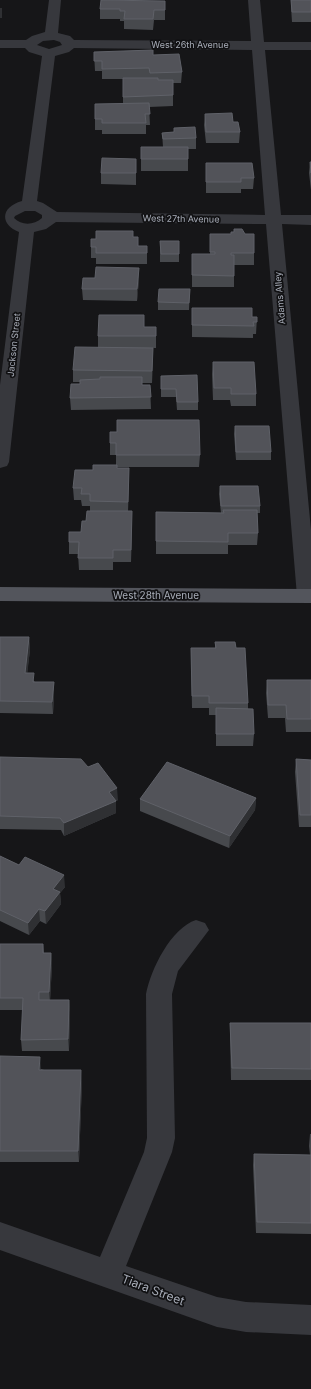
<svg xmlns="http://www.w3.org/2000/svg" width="311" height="1389" viewBox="0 0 311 1389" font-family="Inter,sans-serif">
<rect width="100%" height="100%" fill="#161618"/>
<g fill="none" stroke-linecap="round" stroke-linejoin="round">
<path fill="#37383d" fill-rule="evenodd" d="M49,0h12l-3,33 12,3 4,4 177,1 -3,-41h12l4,42h47v8h-46l16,165h30v10l-29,-1 29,306v72l-4,1 -7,-2 -3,-5 -31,-372 -210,-2 -10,7 -12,3 -25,230 -2,4 -7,2v-83l19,-153c-19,-7 -19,-25 3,-31l20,-145 -13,-4 -4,-4h-25v-8h26l6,-4 13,-4zM54,40l6,2 2,3 -13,4 -12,-4 6,-4zM74,48l178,2 13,165 -208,-3 -14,-9 -6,-2 18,-145 14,-4zM25,211h10l7,4v3c-8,7 -20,8 -28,0l1,-2z
M196,920l9,3 4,7 -31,41 -6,23 3,144 -3,14 -46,114 91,31 29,5 65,3v30l-65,-3 -29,-5 -217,-77v-28l100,35 44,-105 3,-14 -1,-144c5,-25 25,-66 50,-74z"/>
<path fill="#53555c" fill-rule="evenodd" d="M0,587l311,2v14l-311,-2z"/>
</g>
<path fill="#47494d" d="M291,0h20v22h-19l-1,-15z
M165,1v19h-11l-1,10 -29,-1v-8h-4v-2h-20v-10z
M94,52l59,3 29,17 -1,11h-8v23l-24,1 1,18h-4v9h-44v-4h-7v-26h28v-25h-21v-8h-7z
M205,114l28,8 7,10 -1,11h-33l-2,-18z
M174,128l22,10v11h-8v22h-47v-24h22l-1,-14 12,-1z
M136,159v26l-35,-1v-11z
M310,162h1v28l-2,-17z
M206,163l48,15 -1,11h-12v4h-35z
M210,234l44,19v12h-20v22h-42v-33h18z
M133,237l5,9h9v18h-51v-6h-5v-11z
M160,241h19v21h-19z
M139,268v12l-2,21 -54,-1 -1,-11 13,-11z
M190,289l-1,21h-31v-8z
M192,308l60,9h5l-1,17h-3v4l-61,-1z
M144,315v12h12v21h-3l-1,35h-10v2h8l1,24 -80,1 -1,-12 10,-14v-2h-7v-12l25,-23v-11z
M213,362l43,32v12h-25l-1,-6h-17l-1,-26z
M161,376l37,26v8h-21l-1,-13h-15z
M235,426l36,26v8h-35l-2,-26z
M110,432l90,23 -1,12h-82v1h12l-1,43 4,13 -1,38h-18v8h-34l-1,-16h-9v-12l12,-10 9,-21v-5h-8l-1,-6h-7l-1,-12 20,-18 23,-5v-10h-6z
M220,486l40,20v7h-3l1,20 -1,12h-29v9h-72v-42l65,1 -2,-19z
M0,632v5h29l1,13 -3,23 8,9h19v12l-1,20 -53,-1z
M215,642l21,6 12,55v6l6,25 -1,12h-37v-31h-7v-7h-17l-1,-60h24z
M267,680h44v52h-25l-1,-14h-17l-2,-25z
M0,757l88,10 30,33 -2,1v12l-52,23 -3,-6 -61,-1z
M296,759l15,1v67h-12l-4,-55z
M256,798l-1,12 -26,38 -89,-37v-12z
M0,856l65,31 -5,6 1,11 -15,20 -6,-3 -11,14 -29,-14z
M0,944h43l1,9h7l1,12 -2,35h19l1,12 -1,39h-47l-1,-11 2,-30h-23z
M230,1023h81v57h-80l-1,-45z
M0,1056l82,26 -3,80h-79z
M310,1134h1v100l-55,-1 -3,-68 1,-11 56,1 -1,-9z"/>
<path fill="#2f3033" d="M0,8h2v10h-2z
M139,268v12l-2,21v-12z
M153,348v11l-1,24v-12z
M129,468v12l-1,34v-12z
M132,511v13l-1,38v-12z
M29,637l1,13 -4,35 -1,-12z
M54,682v12l-1,20 -1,-12z
M117,788l1,12 -9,4v-12z
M256,798l-1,12 -26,38 1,-12z
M116,801v12l-52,23v-13z
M64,875l1,12 -5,6 1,11 -15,20 -1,-13 8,-22z
M39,909l1,12 -11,14 -1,-12z
M51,953l1,12 -2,39 -1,-12z
M69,1000l1,12 -1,39 -1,-12z
M40,1057l1,12 -1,12 -1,-11z
M81,1070l1,12 -3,80 -1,-11z"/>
<path fill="#525359" stroke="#5f6168" d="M101,0l64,1v9h-11l-1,9h-29l1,-8h-5v-2h-20z
M291,0h20v12h-19z
M153,50v5l26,-1 3,18 -32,1 -1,-5 -47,1v-8h-8v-9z
M123,78h35v2h15v15l-50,2z
M149,103l1,11h-5l1,9h-44v-4h-7v-15z
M232,113l1,9h5l2,10h-34l-1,-18z
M195,127l1,11 -33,1 -1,-6 12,-1v-4z
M141,147h47v12h-47z
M102,158l34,1v14h-35z
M310,162h1v11z
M206,163h46l2,15h-13v4h-35z
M234,229h8l3,5h9v19h-23v2h3v21l-42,-1v-21h23v-2h-5v-18h21v-2h3z
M96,231h37v6h5v9h9v7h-51v-6h-5v-8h5z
M160,241h19v13h-18z
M96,267l43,1 -2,21h-55l1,-11h12z
M159,289h31l-1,14 -31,-1z
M192,308h60v9h5v5h-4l1,4 -62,-1z
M99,315h45v12h12v9h-58z
M75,347l78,1 -1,23 -79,-1z
M213,362h41l2,32h-25v-6h-17z
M197,375l1,27h-21l-1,-13h-15v-13z
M100,377h42v8h8l1,12 -81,1 1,-14h9v-4l20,-1z
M117,420h82l1,35h-84v-12h-6v-11h7z
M235,426h34l2,26h-35z
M93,465h24v3h12l-1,34 -38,-1v-7h-9l1,-6h-9l2,-18h18z
M220,486h38l2,20h-39z
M223,510h34l1,23h-30v9l-72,-1v-29l68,1z
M87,511h45l-1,39h-18v8h-35l1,-16h-10v-10h12l1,-11h4z
M0,637h29l-4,36h9l-1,9h21l-2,20 -52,-1z
M215,642h20l1,6h9l3,55h-39v-7h-17l-1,-48h25z
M267,680h44v39h-24l-1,-14h-18z
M216,708l37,1 1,25h-38z
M0,757l81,2 7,8 10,-4 19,25 -8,4 7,9 -52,22 -4,-5 -60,-2z
M296,759l15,1v55h-11z
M167,762l89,36 -26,38 -90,-37z
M0,856l19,9 6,-8 39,18 -11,14 7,3 -15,19 -6,-2 -11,14 -28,-13z
M0,944h43v9h8l-2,39h-10v8h30l-1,39 -47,1 2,-42h-23z
M230,1023h81v46l-79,-1z
M0,1056l40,1 -1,13h42l-3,81h-78z
M254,1154l57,1v68l-54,-1z"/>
<g text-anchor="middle" stroke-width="3.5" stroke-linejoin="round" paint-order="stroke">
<g font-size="9" fill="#a8adb8" stroke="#111113">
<text x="190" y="48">West 26th Avenue</text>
<text transform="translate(181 219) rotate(1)" y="3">West 27th Avenue</text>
<text transform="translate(280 298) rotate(-95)" y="3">Adams Alley</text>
<text transform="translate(14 345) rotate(-84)" y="3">Jackson Street</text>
</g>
<g font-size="10" fill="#a8adb8" stroke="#111113">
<text x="156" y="599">West 28th Avenue</text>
</g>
<g font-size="12" fill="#a8adb8" stroke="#111113">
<text transform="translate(153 1290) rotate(21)" y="4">Tiara Street</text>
</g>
</g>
</svg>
